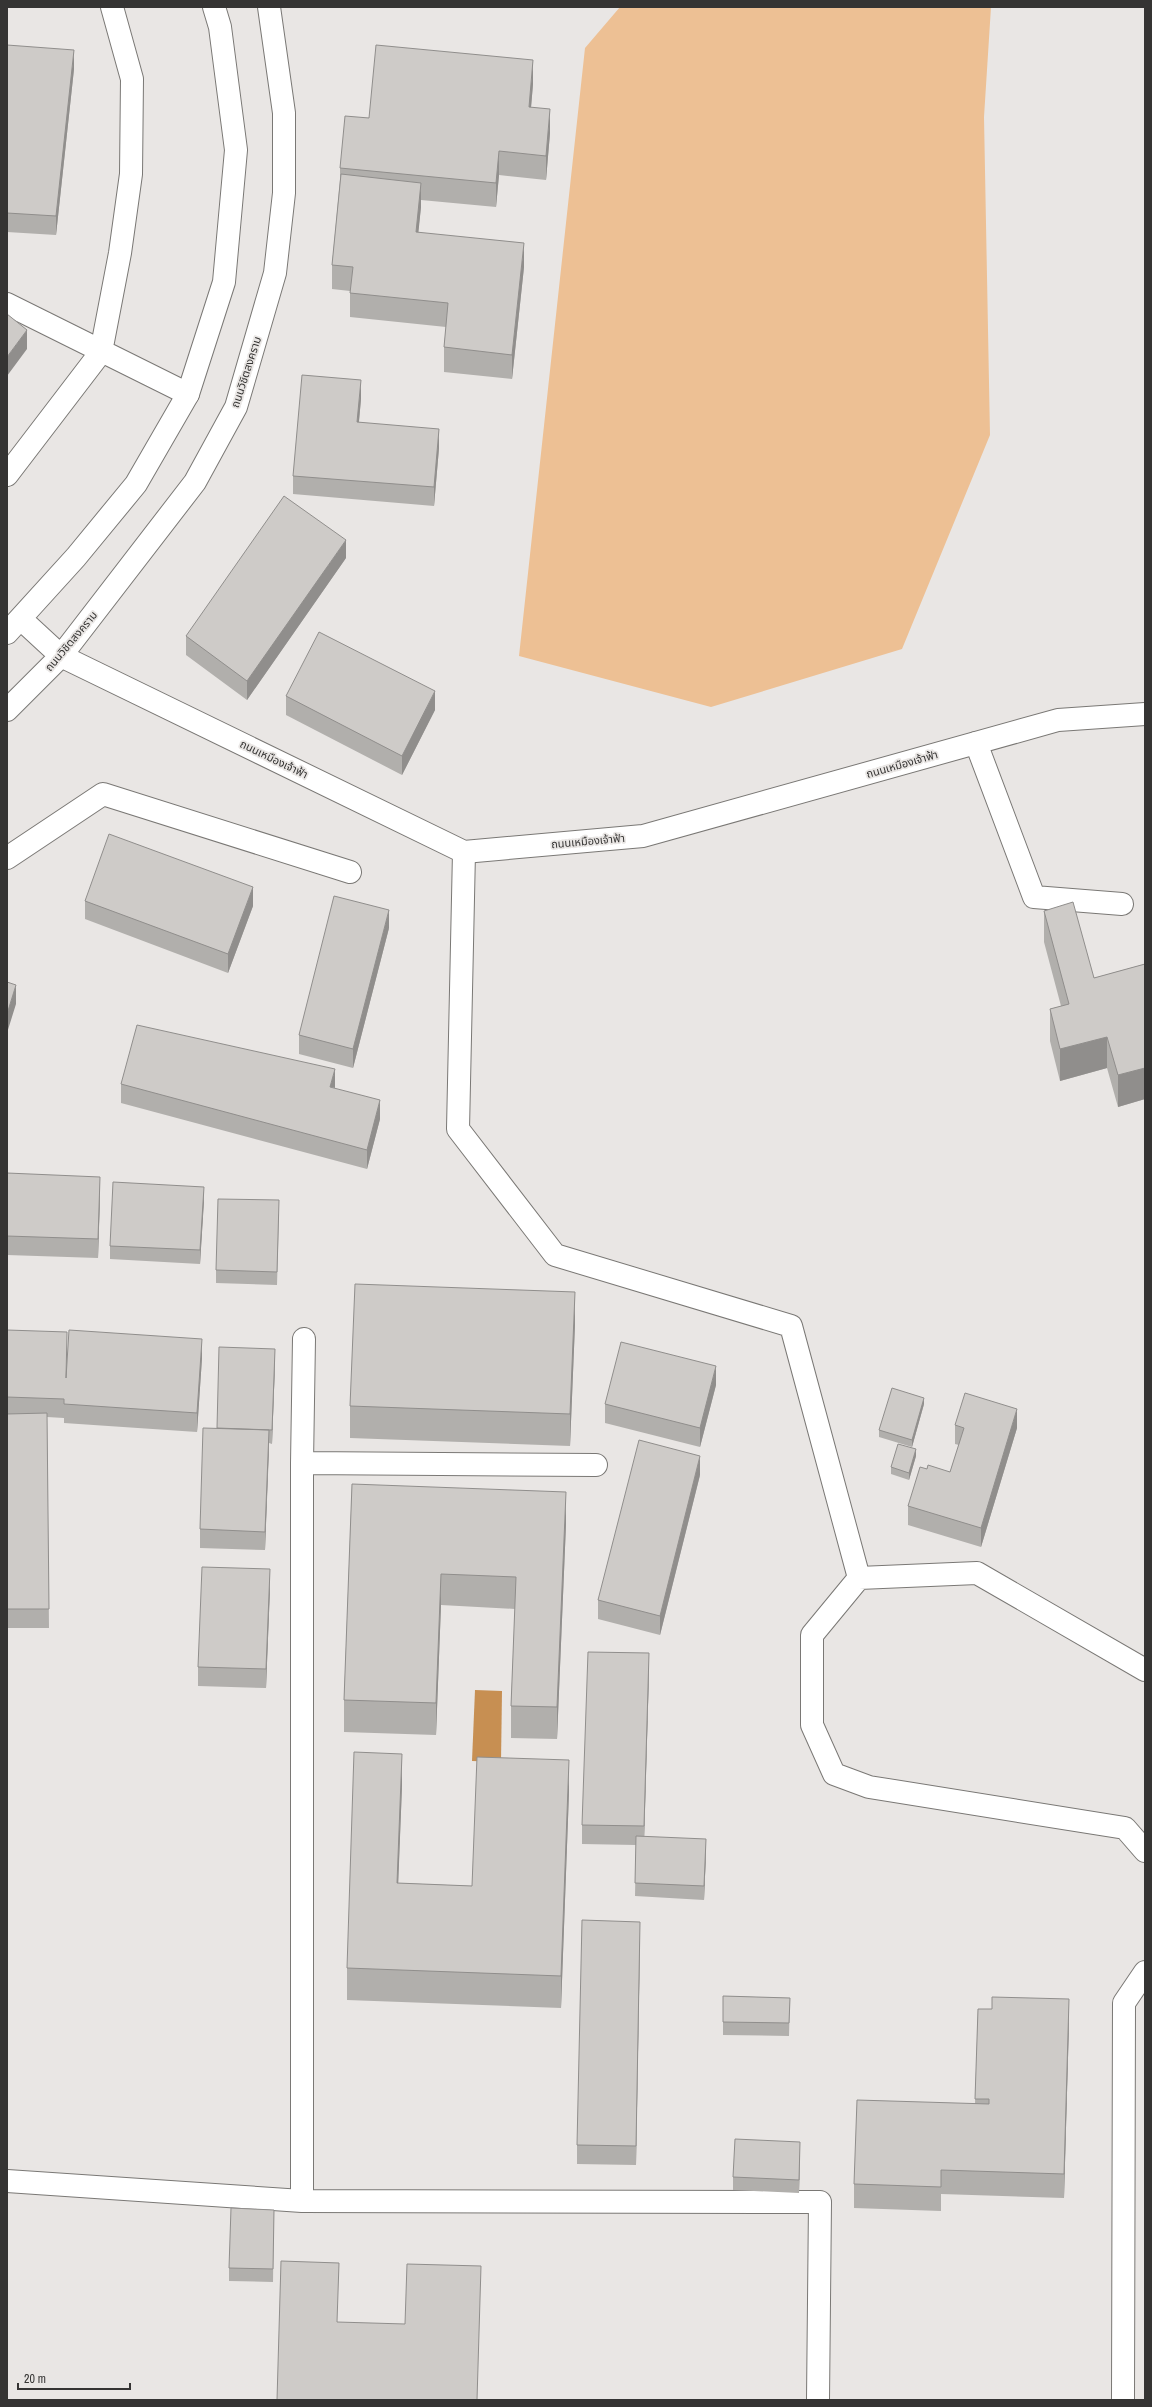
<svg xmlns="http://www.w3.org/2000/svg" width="1152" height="2407" viewBox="0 0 1152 2407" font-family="'Archivo Narrow','Noto Sans Thai',sans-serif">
<rect width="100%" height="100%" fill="#e9e6e4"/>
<path fill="#edc094" d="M620,7h371l-7,110 6,318 -88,214 -191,58 -192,-51 66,-608z"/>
<path fill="#c78f52" d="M475,1690l27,1 -1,71 -29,-1z"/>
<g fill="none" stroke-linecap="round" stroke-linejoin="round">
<g stroke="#7a7875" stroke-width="24">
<path id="lane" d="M976,743l58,154 88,7
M302,1463l294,2
M7,2181l295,20v-738l2,-124
M302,2201l518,1 -2,198"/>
</g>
<g stroke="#7a7875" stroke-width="24">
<path id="street" d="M7,304l181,90
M7,475l94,-123 19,-99 11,-79 1,-95 -20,-72
M464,852l-6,277 97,126 236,71 68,252 -47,57v90l22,49 35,13 256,41 20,23
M7,858l96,-64 247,78
M859,1578l118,-5 168,97
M1123,2400l1,-397 21,-31"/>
</g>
<g stroke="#7a7875" stroke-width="24">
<path id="secondary" d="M22,620l39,36 403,196 179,-16 415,-116 87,-6
M7,633l69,-76 60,-73 52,-90 36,-112 12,-132 -16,-123 -6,-20
M7,710l54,-54 134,-174 41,-75 39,-134 9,-80v-80l-15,-106"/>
</g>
<use href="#lane" stroke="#fff" stroke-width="22"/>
<use href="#street" stroke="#fff" stroke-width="22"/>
<use href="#secondary" stroke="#fff" stroke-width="22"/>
</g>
<path fill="#b1afac" d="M7,45l67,24 -18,166 -49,-3z
M533,84l-2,23 19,26 -4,47 -47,-5 -3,32 -75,-7v7l-3,25 106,35 -12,112 -68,-7v-25l2,-20 -96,-10v-26l-18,-2v-24l8,-85v-12l29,-50z
M361,399l-2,23 80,26 -5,58 -141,-12v-18z
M346,558l-99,142 -61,-45v-19z
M286,696l149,14 -33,65 -116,-60z
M85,901l168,5 -25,67 -143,-54z
M1044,911l50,67 51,-14v135l-27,8 -11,-39 -47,13 -10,-40v-32l11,-3 -17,-64z
M389,928l-36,140 -54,-14v-19z
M121,1084l259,35 -13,50 -246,-66z
M7,1173l93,23 -2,62 -91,-3z
M204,1200l-4,64 -90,-5v-13z
M279,1214l-2,71 -61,-2v-13z
M575,1324l-5,122 -220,-8v-32z
M7,1330l59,40 136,-12 -5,74 -133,-9v-5l-17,-1 2,211h-42z
M275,1363l-3,81 -3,-1 -4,107 -65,-2v-19l17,-101z
M716,1385l-16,62 -95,-24v-19z
M924,1404l-12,43 -33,-10v-7z
M955,1425l62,3 -36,119 -73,-22v-19l19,-37 23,3 9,-27 -4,-1z
M916,1456l-7,24 -18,-6v-7z
M700,1475l-40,160 -62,-16v-19z
M352,1484l214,40 -9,215 -46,-1v-32l4,-97 -74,-4 -5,130 -92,-3v-32z
M270,1588l-4,100 -68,-2v-19z
M649,1672l-5,165 62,16 -2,47 -69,-4 1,-51 -54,-1v-19z
M402,1786l-4,97 74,3 97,-94 -8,216 -214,-8v-32z
M640,1940l-4,225 -59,-1v-19z
M723,1996l67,2 -1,38 -66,-1z
M978,2009l91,14 -5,175 -123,-4v17l-87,-3v-24l121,-80z
M800,2155l-1,38 -66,-3v-13z
M274,2210l-1,72 -44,-1v-13z"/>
<path fill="#908e8c" d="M74,50v19l-18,166v-19z
M533,60v24l-4,47v-24z
M550,109v24l-4,47v-24z
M499,151v24l-3,32v-24z
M421,183v24l-5,49v-24z
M524,243v24l-12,112v-24z
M27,330v19l-20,27v-19z
M361,380v19l-4,42v-19z
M439,429v19l-5,58v-19z
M346,540v18l-99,142v-19z
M435,691v19l-33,65v-19z
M253,887v19l-25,67v-19z
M389,910v18l-36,140v-19z
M16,985v19l-9,29v-19z
M1107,1037v31l-47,13v-32z
M1145,1068v31l-27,8v-32z
M335,1069v19l-5,-1z
M380,1100v19l-13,50v-19z
M100,1177v19l-2,62v-19z
M204,1187v13l-4,64v-14z
M575,1292v32l-5,122v-32z
M202,1339v19l-5,74v-19z
M275,1349v14l-3,81v-14z
M716,1366v19l-16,62v-19z
M924,1398v6l-12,43v-7z
M1017,1409v19l-36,119v-19z
M269,1430v19l-4,101v-18z
M916,1449v7l-7,24v-7z
M700,1456v19l-40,160v-19z
M566,1492v32l-9,215v-32z
M270,1569v19l-4,100v-19z
M441,1574v31l-5,130v-32z
M649,1653v19l-5,173v-19z
M402,1754v32l-5,129v-32z
M569,1760v32l-8,216v-32z
M706,1839v14l-2,47v-14z
M640,1922v18l-4,225v-19z
M1069,1999v24l-5,175v-24z
M800,2142v13l-1,38v-13z"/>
<path fill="#cecbc8" stroke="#908e8c" d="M7,45l67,5 -18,166 -49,-3z
M376,45l157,15 -4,47 21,2 -4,47 -47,-5 -3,32 -156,-15 5,-52 24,2z
M341,174l80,9 -5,49 108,11 -12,112 -68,-8 4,-44 -98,-10 3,-26 -21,-2z
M7,314l20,16 -20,27z
M302,375l59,5 -4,42 82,7 -5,58 -141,-11z
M284,496l62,44 -99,141 -61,-45z
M319,632l116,59 -33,65 -116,-60z
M109,834l144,53 -25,67 -143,-53z
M334,896l55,14 -36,139 -54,-14z
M1073,902l21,76 51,-14v104l-27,7 -11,-38 -47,12 -10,-40 19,-5 -25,-93z
M7,982l9,3 -9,29z
M137,1025l198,44 -5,18 50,13 -13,50 -246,-66z
M7,1173l93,4 -2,62 -91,-3z
M113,1182l91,5 -4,63 -90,-4z
M218,1199l61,1 -2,72 -61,-2z
M355,1284l220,8 -5,122 -220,-8z
M7,1330l60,2 -1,46 3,-48 133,9 -5,74 -133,-9v-5l-57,-2z
M621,1342l95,24 -16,62 -95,-24z
M219,1347l56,2 -3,81 -55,-2z
M892,1388l32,10 -12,42 -33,-10z
M965,1393l52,16 -36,119 -73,-22 12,-39 7,2 1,-4 22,7 14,-44 -9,-3z
M47,1413l2,196h-42v-195z
M203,1428l66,2 -4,102 -65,-3z
M639,1440l61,16 -40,160 -62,-16z
M898,1444l18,5 -7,24 -18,-6z
M352,1484l214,8 -9,215 -46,-1 5,-129 -75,-3 -5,129 -92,-3z
M202,1567l68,2 -4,100 -68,-2z
M588,1652l61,1 -5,173 -62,-1z
M354,1752l48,2 -5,129 75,3 5,-129 92,3 -8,216 -214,-8z
M636,1836l70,3 -2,47 -69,-3z
M582,1920l58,2 -4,224 -59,-1z
M723,1996l67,2 -1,25 -66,-1z
M992,1997l77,2 -5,175 -123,-4v17l-87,-3 3,-84 132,4v-5h-14l3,-90h14z
M735,2139l65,3 -1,38 -66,-3z
M231,2208l43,2 -1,59 -44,-1z
M281,2261l58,2 -2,59 68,2 2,-60 74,2 -4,134h-200z"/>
<g text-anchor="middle" stroke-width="3.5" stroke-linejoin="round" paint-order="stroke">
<g font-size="11" fill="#353433" stroke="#e9e6e4">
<text transform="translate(246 372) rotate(-72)" y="4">ถนนวิชิตสงคราม</text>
<text transform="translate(71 641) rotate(-50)" y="4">ถนนวิชิตสงคราม</text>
<text transform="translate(274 759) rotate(26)" y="4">ถนนเหมืองเจ้าฟ้า</text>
<text transform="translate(902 764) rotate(-16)" y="4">ถนนเหมืองเจ้าฟ้า</text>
<text transform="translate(588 841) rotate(-5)" y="4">ถนนเหมืองเจ้าฟ้า</text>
</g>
</g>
<rect width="1152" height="2407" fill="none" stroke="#353433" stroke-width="16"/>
<path d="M18 2383v6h112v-6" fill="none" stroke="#353433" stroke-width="2"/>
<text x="24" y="2383" font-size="12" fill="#353433" stroke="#e9e6e4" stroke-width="3" paint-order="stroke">20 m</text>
</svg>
